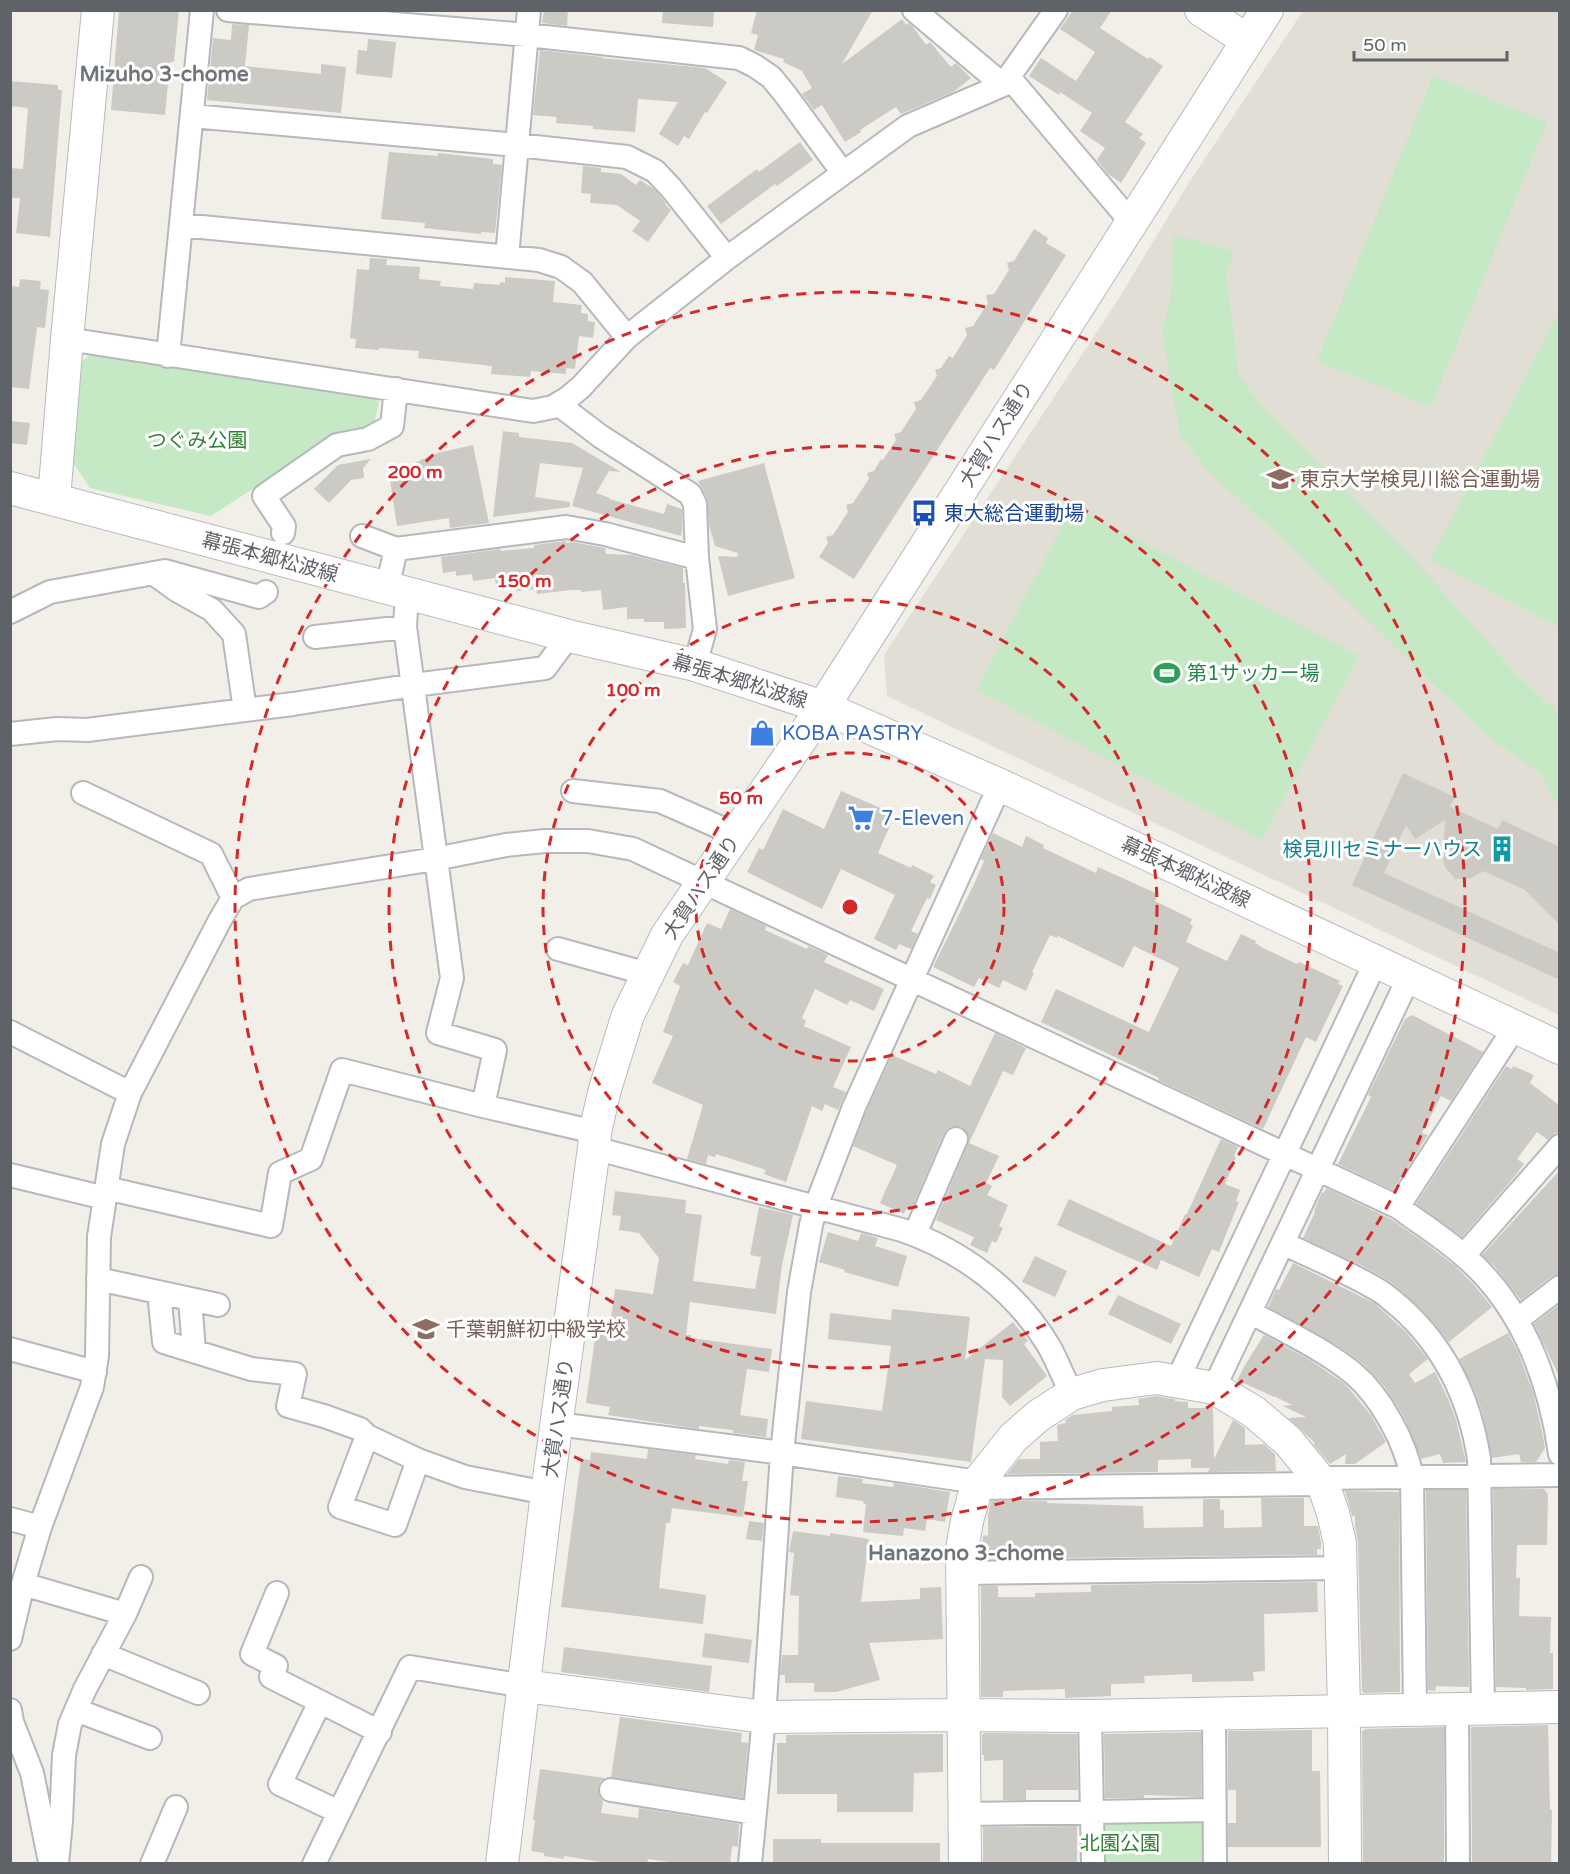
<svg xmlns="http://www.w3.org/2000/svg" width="1570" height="1874" viewBox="0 0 1570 1874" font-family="'Varela Round','Noto Sans JP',sans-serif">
<rect width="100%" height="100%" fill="#f1efe8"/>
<path fill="#e1ded6" d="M1303,11h256v1004l-672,-319 -3,-41 232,-352 72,-119z"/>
<path fill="#c5e8c5" d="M1433,76l114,46 -116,285 -114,-46z
M1173,235l61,16 -8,25 13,100 15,20 166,170 94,106 45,43v92l-19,-34 -54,-38 -190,-184 -86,-78 -30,-37 -18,-105 9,-35z
M1559,313v314l-129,-67z
M93,353l281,42 5,8 -4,17 -9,9 -37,10 -118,77 -121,-28 -18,-27 9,-99z
M1073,506l286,150 -97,184 -286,-150z
M1201,1820l6,5 1,38h-108l-1,-36 6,-5z"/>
<path fill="#cccac5" d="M119,10h60l-5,52h-4l-5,53 -54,-5z
M544,10h24l-1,16 -25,-3z
M663,10h51l-1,17 -51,-4z
M757,10h116l-31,54 60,-45 4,6 3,-2 4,4 13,18 4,-3 21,25 5,-4 15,15 -18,14 -52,22 -5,-7 -36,23 1,2 -16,10 -23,-37 -8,5 -12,-16 10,-6 -10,-17 -19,-9 1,-3 -30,-9 4,-15 -7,-2z
M1073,10h39l-12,18 48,31 2,-2 13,9 -38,56 18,12 -4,4 7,5 -25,40 -13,-9 -11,-14 8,-12 -25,-17 12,-18 -32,-21 -1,3 -30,-19 12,-18 35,23 19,-29 -35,-23z
M232,24l17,1 -4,41 76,8v-10l25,3 -5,46 -134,-13 6,-62 18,2z
M368,39l28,3 -4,36 -36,-4 2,-24 9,1z
M540,50l62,7v1l103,10 22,14 -20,31 -2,-1 -16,27 -5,-3 -6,10 -19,-12 19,-32 -40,-3 -3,33 -42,-3v-3l-37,-3 1,-6 -24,-2z
M10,81l48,4v5h4l-12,147 -34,-4 4,-35h-10v-30l13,1 5,-61 -18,-2z
M800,142l13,18 -36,26 -2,-2 -54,40 -14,-18 50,-37 2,3z
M389,152l49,4v-3l55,6v5l9,1 -7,68 -14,-1v2l-57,-6 1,-5 -44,-4z
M583,166l18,2v4l20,2 15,11 4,-5 14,9 7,8 5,6 -1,1 6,6 -23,32 -16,-11 8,-10 -23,-16 -27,-2 1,-9 -10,-1z
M1034,229l14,9 -2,5 20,12 -72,115 -4,-2 -136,211 -35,-22 9,-14 -2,-6 7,-2 15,-23 -2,-7 7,-2 16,-24 -2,-6 7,-2 7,-12 2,1 13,-20 -2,-6 7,-2 15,-23 -2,-7 7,-2 16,-24 -2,-6 6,-2 8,-12 4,2 14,-23 -2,-7 8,-2 15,-23 -2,-8 8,-1 15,-24 -2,-7 7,-2z
M370,258l17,1 -1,6 34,2 -1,12 22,2 -1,5 33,3 1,-6 26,2v-3l5,1v-6l50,4 -2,21 29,3 -1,8 7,1v7l7,1 -2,16 -14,-2 -4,33 -9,-1v6l-35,-3 -1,6 -39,-3 1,-8 -74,-8 1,-7 -40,-3v2l-24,-2 1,-9 -6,-1 7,-69 12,1z
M20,279l21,2 -1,8 9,1 -4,38 -8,-1 -8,62 -19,-2v-101l9,1z
M10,421l20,2 -3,22 -17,-2z
M503,431l16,2v4l53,6 49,29 -12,-1 -13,22 14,5 -1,1 51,14 4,1 3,-10 15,5v22l-1,5 -109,-30 11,-38 -43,-5 -5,34 35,5v5l-77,10z
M473,445l16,78 -39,5 -1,-10 -52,8 -8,-52 48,-21z
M371,459l-8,9 1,10 -13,2 -22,23 -15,-14 24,-24z
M764,463l31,115 -67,18 -10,-40 19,1 1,-4 -23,-7 -6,-21 -2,-27 -9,-17z
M566,541v2l6,-1 33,6 1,6 26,1 51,13v15h2l1,45 -22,1v-7h-20v-3h-17v-12l-24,3 -2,-20 -20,2v-2h-10l-34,4 -1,-5 -20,2 -1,-8 -19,3 -1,-8 -22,3 -1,-7 -16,2v-5l-13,2 -2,-16 59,-8 1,2 33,-3v-3z
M1403,773l52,24 -5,10 48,22 4,-9 58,27v78l-35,-35 -42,-19 -12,7 -16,1 -10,-12 -2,-8 2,-39 -30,19 -9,-14 -22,48 176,80v27l-208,-95z
M841,791l54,23 -17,39 33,15 1,-3 22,11 -4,6 6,3 -6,14 -3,-1 -16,33 7,3 -7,15 -12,-5 -3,6 -22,-11 21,-44 -54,-26 -19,40 -75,-37 12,-24 4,2 20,-41 41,20z
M993,833l29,14 4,-11 18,9 -1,3 53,25 2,-6 60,27 -3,7 37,18 -2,5 3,2 -7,16 41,19 14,-27 15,7 -1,2 8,5 34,16 2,-2 41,19 -2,3 5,2 -27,56 -10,-5 -43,92 -105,-49 1,-2 -118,-56 15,-33 93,43 30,-64 -45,-22 -11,22 -65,-32 -1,2 -7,-3 -18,37 2,1 -8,18 -23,-11 -4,8 -20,-10 -5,9 -41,-20 42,-85 9,-21 -3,-2z
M730,909l36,17 -1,4 42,19 1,-3 20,9 -4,7 60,27 -10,22 -24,-11 -3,5 -32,-16 -13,29 4,3 -2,5 47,21 -18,40 13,5 -8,18 -13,-6 -3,7 -10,-5 -26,76 -22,-8 2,-4 -50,-16 -1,3 -7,-2 -2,9 -19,-5 16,-54 -51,-22 21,-47 -10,-4 17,-46 -7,-4 10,-19 5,2 19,-42 14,6z
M1412,1015l71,37 -32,49 -10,-5 -19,37 6,2 -35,55 -55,-26 33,-67 -3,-2 37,-76z
M995,1033l31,15 -13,27 -10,-4 -34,72 30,13 -13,27 6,3 -5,9 21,10 -9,21 4,2 -7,15 -4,-2 -5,12 -17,-8 4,-8 -38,-17 32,-76 1,-7 -3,-6 -4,-4 -7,-1 -7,2 -4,5 -33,77 -4,-2 -3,6 -24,-11 17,-38 -44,-19 13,-34 26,-57 44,19 2,-4 32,16z
M1506,1066l6,3 1,-3 21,9 -4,8 30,23v26l-5,1 -7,7 -11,-8 -20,27 7,5 -14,18 -48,55 -46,-33z
M1221,1139l17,8 -4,9 2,1 -11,27 15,6 -4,11 3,1 -20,50 -7,-3 -13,28 -38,-17 -4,10 -100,-45 12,-26 102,47 14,-32 1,1 6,-12z
M1560,1170v104l-8,2 -31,24 -26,-33 -13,-12z
M1326,1188l65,31 33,23 31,24 19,19 18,22 -43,35 -24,-29 -34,-31 -30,-17 -58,-27 12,-26 -1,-1 8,-19 2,1z
M615,1191l71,9 -1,13 17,2 -9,66 62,8 6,-32 -11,-2 9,-48 34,8 -11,50 -6,49 -86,-12 -4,33h5v3l81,11 -3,23 -22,-3 -7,46 28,4 -2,18 -33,-4v-3l-34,-4v3l-91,-14 2,-8 -24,-4 11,-79 13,2 5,-37 38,5 6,-36 -20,-25 -20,-3 2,-14 -9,-1z
M828,1232l30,9 3,-8 17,5 -3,8 32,10 -9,31 -54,-15 1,-2 -26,-8z
M1035,1256l32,15 -12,26 -33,-15z
M1293,1263l81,40 32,29 22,27 -19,15 6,9 20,-11 14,29 7,19 10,42 -23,1 -3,-9 -19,5 -18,-44 -18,-28 -12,-13 -11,-11 -25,-18 -69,-38 8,-18 3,1z
M1118,1295l63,29 -10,20 -63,-30z
M1560,1304v74l-26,-54z
M892,1309l78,8 -5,43 48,-38 15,19 -4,3 23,32 -37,30 -8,-9 1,-37 -18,-1 -14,103 -170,-23 5,-38 76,10 9,-65 -63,-7 2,-26 61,7z
M1508,1333l10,19 15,40 9,39 3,17 -9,14h-15l-2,-8 -27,4 -10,-47 -8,-21 -15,-31z
M1264,1335l46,25 35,24 26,31 15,27 -31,22h-10l1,-10 -16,10 -17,-20 2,-1 -27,-25 18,-1 -23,-11 9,-1 -18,-9v1l-37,-17 8,-15z
M1157,1396l18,3v2l13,1v6h25l1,51 19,-39 12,8v17l19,-1 11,10 1,17 -68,1 2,-4h-19v-9l-33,1v12l-151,2 12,-15h21v-17l18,-1 -1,-16 9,-2 -1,-3 8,-5 39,-4v-4l27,-2 -1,-6z
M648,1449l48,6 -1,4 33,5 1,-4 16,2 -3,19h6l-5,36 -71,-9 -2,15h-4l-7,65 47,7 -3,29 -142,-17 20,-148 9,1 1,-8 56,7z
M838,1476l25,3 -1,4 31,4 1,-4 56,9 -5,30 -18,-3 -2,12 -21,-3 -1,8 -40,-4 3,-28 -3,-1v-2l-27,-4z
M1493,1489h51l4,5 -1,51h-30l-1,33h4l-1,38 32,1 -1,36h3v36l-27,1v-2l-30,-1z
M1426,1490h40l3,197 -33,-1 -1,5 -7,-1z
M1345,1491l54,1 1,200 -36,1 -2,-2 -4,-149 -3,-16v-10h-3z
M1261,1498h43v28h14l3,17v6h-4v6l-337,4 3,-23 5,-1v-21l3,-13h56v2l96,3 1,22 59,-1v-28h17v11h4v18l38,-1z
M749,1521l15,2 -2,18 -16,-2z
M793,1531l37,5v-3l39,6 -8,63 59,-3v-11l21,-1 2,52 -74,4 11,37 -44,12h-22v-9h-29v-8h-5l2,-20h16l1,-59 -9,-1 4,-42 -5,-1z
M1317,1582l1,30 -54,2 1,57 -12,1 1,9 -62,1v-8l-48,2 1,7 -34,1v12l-46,2v-9l-62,2v6h-22v-111h17v11h37v-4l56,-1v-7z
M705,1633l47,7 -3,23 -47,-6z
M564,1647l148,19 -3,26 -148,-20z
M620,1717l122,16 -1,9 7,1 -5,55 -132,-21z
M1548,1725l2,85h2l-1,53h-79l-1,-136z
M1444,1727v136h-81l-1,-132h2v-2z
M1312,1730v41h8l1,76h-93v-24h8v-33h-8v-59z
M1201,1732v65l-57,-2v3h-39l-1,-64z
M984,1733l93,1 1,56h-52v10h-23v-40l-19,1v-6h-2v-20z
M885,1734h58v38l-29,1 -1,39h-76v-18h-60v-51h9v-8z
M540,1769l65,9 -5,4 -2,6 1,7 4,6 -2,12 37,5 1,-10 100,16 -1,23 -6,-1 -2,17h-54l-28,-4 -1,4h-46v-1l-37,-6v3l-20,-3v-3l-13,-2 4,-31h-2z
M1077,1826v37h-94v-36z
M773,1839h48v4h119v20h-167z"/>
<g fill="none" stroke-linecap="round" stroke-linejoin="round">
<g stroke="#b5b8bc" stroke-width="26">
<path id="street" d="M228,10l299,25 212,23 16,8 16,11 14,17 58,79
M914,10l89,75
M1009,77l122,145
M192,116l325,29 110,12 28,14 16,17 56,70
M181,225l358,35 22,7 21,15 45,55
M507,257l22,-247
M67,339l466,72 20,-4 15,-9 13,-11 46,-50 100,-79 181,-132 95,-41 53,-75
M168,356l34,-346
M558,404l42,32 90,58 5,10 2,54 8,71 -10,36
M283,533l1,-7 -20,-30 73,-51 31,-6 24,-13 4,-37
M362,536l34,13
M153,573l25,18 34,19 22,24 11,76
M387,588l9,-39 170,-22 39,7 92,24
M407,593l-2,34 47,351 -14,55 57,17 -12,56
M10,612l40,-20 115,-21 94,26 7,-5
M315,637l90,-10
M10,734l47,-5 30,1 206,-26 121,-19 131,-17 24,-32
M573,791l87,10 75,33
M83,793l128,61 22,44
M558,949l90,25
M10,1032l120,61
M594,1148l308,82c61,21 115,62 148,118 8,15 14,31 22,46
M10,1175l95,23
M106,1188l165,38 9,-53 31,-14 31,-89 141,36 112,26
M1398,1207l117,-180
M915,1234l41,-95
M1283,1243c31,15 65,29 95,47 8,4 15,12 22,17 45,40 70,93 79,152l4,250
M1464,1255l96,-109
M98,1279l120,26
M159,1292l5,50 87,27 44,5 -7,32 36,10 36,13 7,7 51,24 47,17 82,16
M190,1299l4,52
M1250,1312c34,19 74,37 104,62 27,23 52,69 58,104l3,231
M1517,1320l43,-33
M10,1349l85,23
M1177,1381l199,-420
M1214,1388l195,-411
M557,1424l225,29 196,29
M367,1436l-27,71 55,18 23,-65
M1319,1478l241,-3
M977,1488l346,-4
M10,1519l30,8
M962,1573l379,-5
M23,1584l102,30
M277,1593l-25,61 24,12 -5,11 109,55
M10,1639l13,-55 17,-57 52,-140 5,-31 2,-119 14,-93 17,-51 90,-173 13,-22 16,-9 186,-30 71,-14 39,-4h43l45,8 765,358c22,16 46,31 66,49 58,49 86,125 96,198
M103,1654l95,39
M320,1702l-40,82 59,28
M1457,1709l1,155
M10,1710l2,12 20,51 18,89
M76,1710l74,28
M1214,1714l1,150
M1090,1716l3,148
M611,1790l143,23
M964,1814l250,-4
M57,1864l4,-43 3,-66 6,-31 15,-35 40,-75 16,-37
M152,1864l24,-57
M314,1864l96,-197 114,19
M750,1864l14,-147 18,-264 17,-161 12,-67 5,-19 38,-99 146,-322"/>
</g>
<g stroke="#b6babf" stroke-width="34">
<path id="secondary" d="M1201,10l46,30
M10,488l559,148 126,29 128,42 177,78 560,263
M54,499l13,-160 31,-329
M524,1686l240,31 199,-2 127,1 470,-9
M502,1864l45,-371 47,-345 1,-16 10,-43 23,-74 39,-80 156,-228 444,-697
M965,1864l-3,-315 5,-28 11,-39 35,-44 25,-22 34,-22 31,-9 54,-7 57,10 40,24 34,29 35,43 10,29 7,30 4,168 1,153"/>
</g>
<use href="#street" stroke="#fff" stroke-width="22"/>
<use href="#secondary" stroke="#fff" stroke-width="32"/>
</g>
<g fill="none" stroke="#d62828" stroke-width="3" stroke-dasharray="10 8">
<circle cx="850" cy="907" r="154"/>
<circle cx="850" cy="907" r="307"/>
<circle cx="850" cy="907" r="461"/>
<circle cx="850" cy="907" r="615"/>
</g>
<defs>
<g id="university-bare" transform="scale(2.07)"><path d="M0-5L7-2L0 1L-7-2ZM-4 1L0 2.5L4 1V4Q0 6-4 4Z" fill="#8d6e63" stroke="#fff" stroke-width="2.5" paint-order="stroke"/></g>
<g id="bus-bare" transform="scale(2.07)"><path d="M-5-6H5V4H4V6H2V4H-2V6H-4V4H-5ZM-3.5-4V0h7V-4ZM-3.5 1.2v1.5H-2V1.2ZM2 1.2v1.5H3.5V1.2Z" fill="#1a4fb4" stroke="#fff" stroke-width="2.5" paint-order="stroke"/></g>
<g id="stadium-bare" transform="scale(2.07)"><path d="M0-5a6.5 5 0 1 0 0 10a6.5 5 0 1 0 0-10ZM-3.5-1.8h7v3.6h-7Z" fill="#2e9e5b" stroke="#fff" stroke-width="2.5" paint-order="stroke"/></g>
<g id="shop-bare" transform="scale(2.07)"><path d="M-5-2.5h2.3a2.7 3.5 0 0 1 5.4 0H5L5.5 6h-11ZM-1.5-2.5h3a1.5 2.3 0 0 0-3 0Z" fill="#3f7fe0" stroke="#fff" stroke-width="2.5" paint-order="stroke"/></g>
<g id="supermarket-bare" transform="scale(2.07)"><path d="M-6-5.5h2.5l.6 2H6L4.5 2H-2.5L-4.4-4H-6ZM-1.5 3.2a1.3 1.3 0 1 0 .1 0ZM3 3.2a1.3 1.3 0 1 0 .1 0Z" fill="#3f7fe0" stroke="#fff" stroke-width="2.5" paint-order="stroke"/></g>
<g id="building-bare" transform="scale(2.07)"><path d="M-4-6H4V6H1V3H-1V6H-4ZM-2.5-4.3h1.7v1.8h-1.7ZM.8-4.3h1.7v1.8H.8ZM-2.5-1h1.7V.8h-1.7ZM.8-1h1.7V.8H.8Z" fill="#0f9aa8" stroke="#fff" stroke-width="2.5" paint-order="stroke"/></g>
<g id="school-bare" transform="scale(2.07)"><path d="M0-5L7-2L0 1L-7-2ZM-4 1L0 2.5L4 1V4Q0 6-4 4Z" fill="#8d6e63" stroke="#fff" stroke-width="2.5" paint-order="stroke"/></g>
</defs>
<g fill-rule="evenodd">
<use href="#university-bare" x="1280" y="479"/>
<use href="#bus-bare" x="924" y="513"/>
<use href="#stadium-bare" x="1167" y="673"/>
<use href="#shop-bare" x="762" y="733"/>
<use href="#supermarket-bare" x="861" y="818"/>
<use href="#building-bare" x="1502" y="849"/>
<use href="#school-bare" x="426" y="1329"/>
</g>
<g text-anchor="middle" stroke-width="6" stroke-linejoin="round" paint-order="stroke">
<g font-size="20" fill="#5f6368" stroke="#fff">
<text transform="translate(996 434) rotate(-58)" y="7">大賀ハス通り</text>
<text transform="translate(270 557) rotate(15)" y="7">幕張本郷松波線</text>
<text transform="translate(740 681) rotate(17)" y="7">幕張本郷松波線</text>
<text transform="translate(1186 872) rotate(25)" y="7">幕張本郷松波線</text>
<text transform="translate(701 887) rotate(-56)" y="7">大賀ハス通り</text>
<text transform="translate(558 1418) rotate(-82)" y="7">大賀ハス通り</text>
</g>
<g font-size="20" fill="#348238" stroke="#fff">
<text x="197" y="447">つぐみ公園</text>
<text x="1120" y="1850">北園公園</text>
</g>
<g font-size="20" fill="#785e54" stroke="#fff" text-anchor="start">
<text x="1300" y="486">東京大学検見川総合運動場</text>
<text x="446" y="1336">千葉朝鮮初中級学校</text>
</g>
<g font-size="20" fill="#164399" stroke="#fff" text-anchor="start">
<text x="944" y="520">東大総合運動場</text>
</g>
<g font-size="20" fill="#27864d" stroke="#fff" text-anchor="start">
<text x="1187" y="680">第1サッカー場</text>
</g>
<g font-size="20" fill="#366cbe" stroke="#fff" text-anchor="start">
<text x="782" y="740">KOBA PASTRY</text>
<text x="881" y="825">7-Eleven</text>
</g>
<g font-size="20" fill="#0d838f" stroke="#fff" text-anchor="end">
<text x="1482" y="856">検見川セミナーハウス</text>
</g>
<g font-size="21" font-weight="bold" fill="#70757a" stroke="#fff">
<text x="164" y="81">Mizuho 3-chome</text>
<text x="966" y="1560">Hanazono 3-chome</text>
</g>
</g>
<circle cx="850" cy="907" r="9" fill="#d62828" stroke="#fff" stroke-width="3"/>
<g font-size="18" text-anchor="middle" font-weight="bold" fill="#d62828" stroke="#fff" stroke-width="6" stroke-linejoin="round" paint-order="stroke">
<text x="415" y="478">200 m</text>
<text x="524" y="587">150 m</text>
<text x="633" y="696">100 m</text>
<text x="741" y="804">50 m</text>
</g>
<rect width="1570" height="1874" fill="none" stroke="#5f6368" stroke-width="24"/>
<path d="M1354 51v9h153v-9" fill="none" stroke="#5f6368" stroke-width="3"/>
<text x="1363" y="51" font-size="18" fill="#5f6368" stroke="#ffffff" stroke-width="4.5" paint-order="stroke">50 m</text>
</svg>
